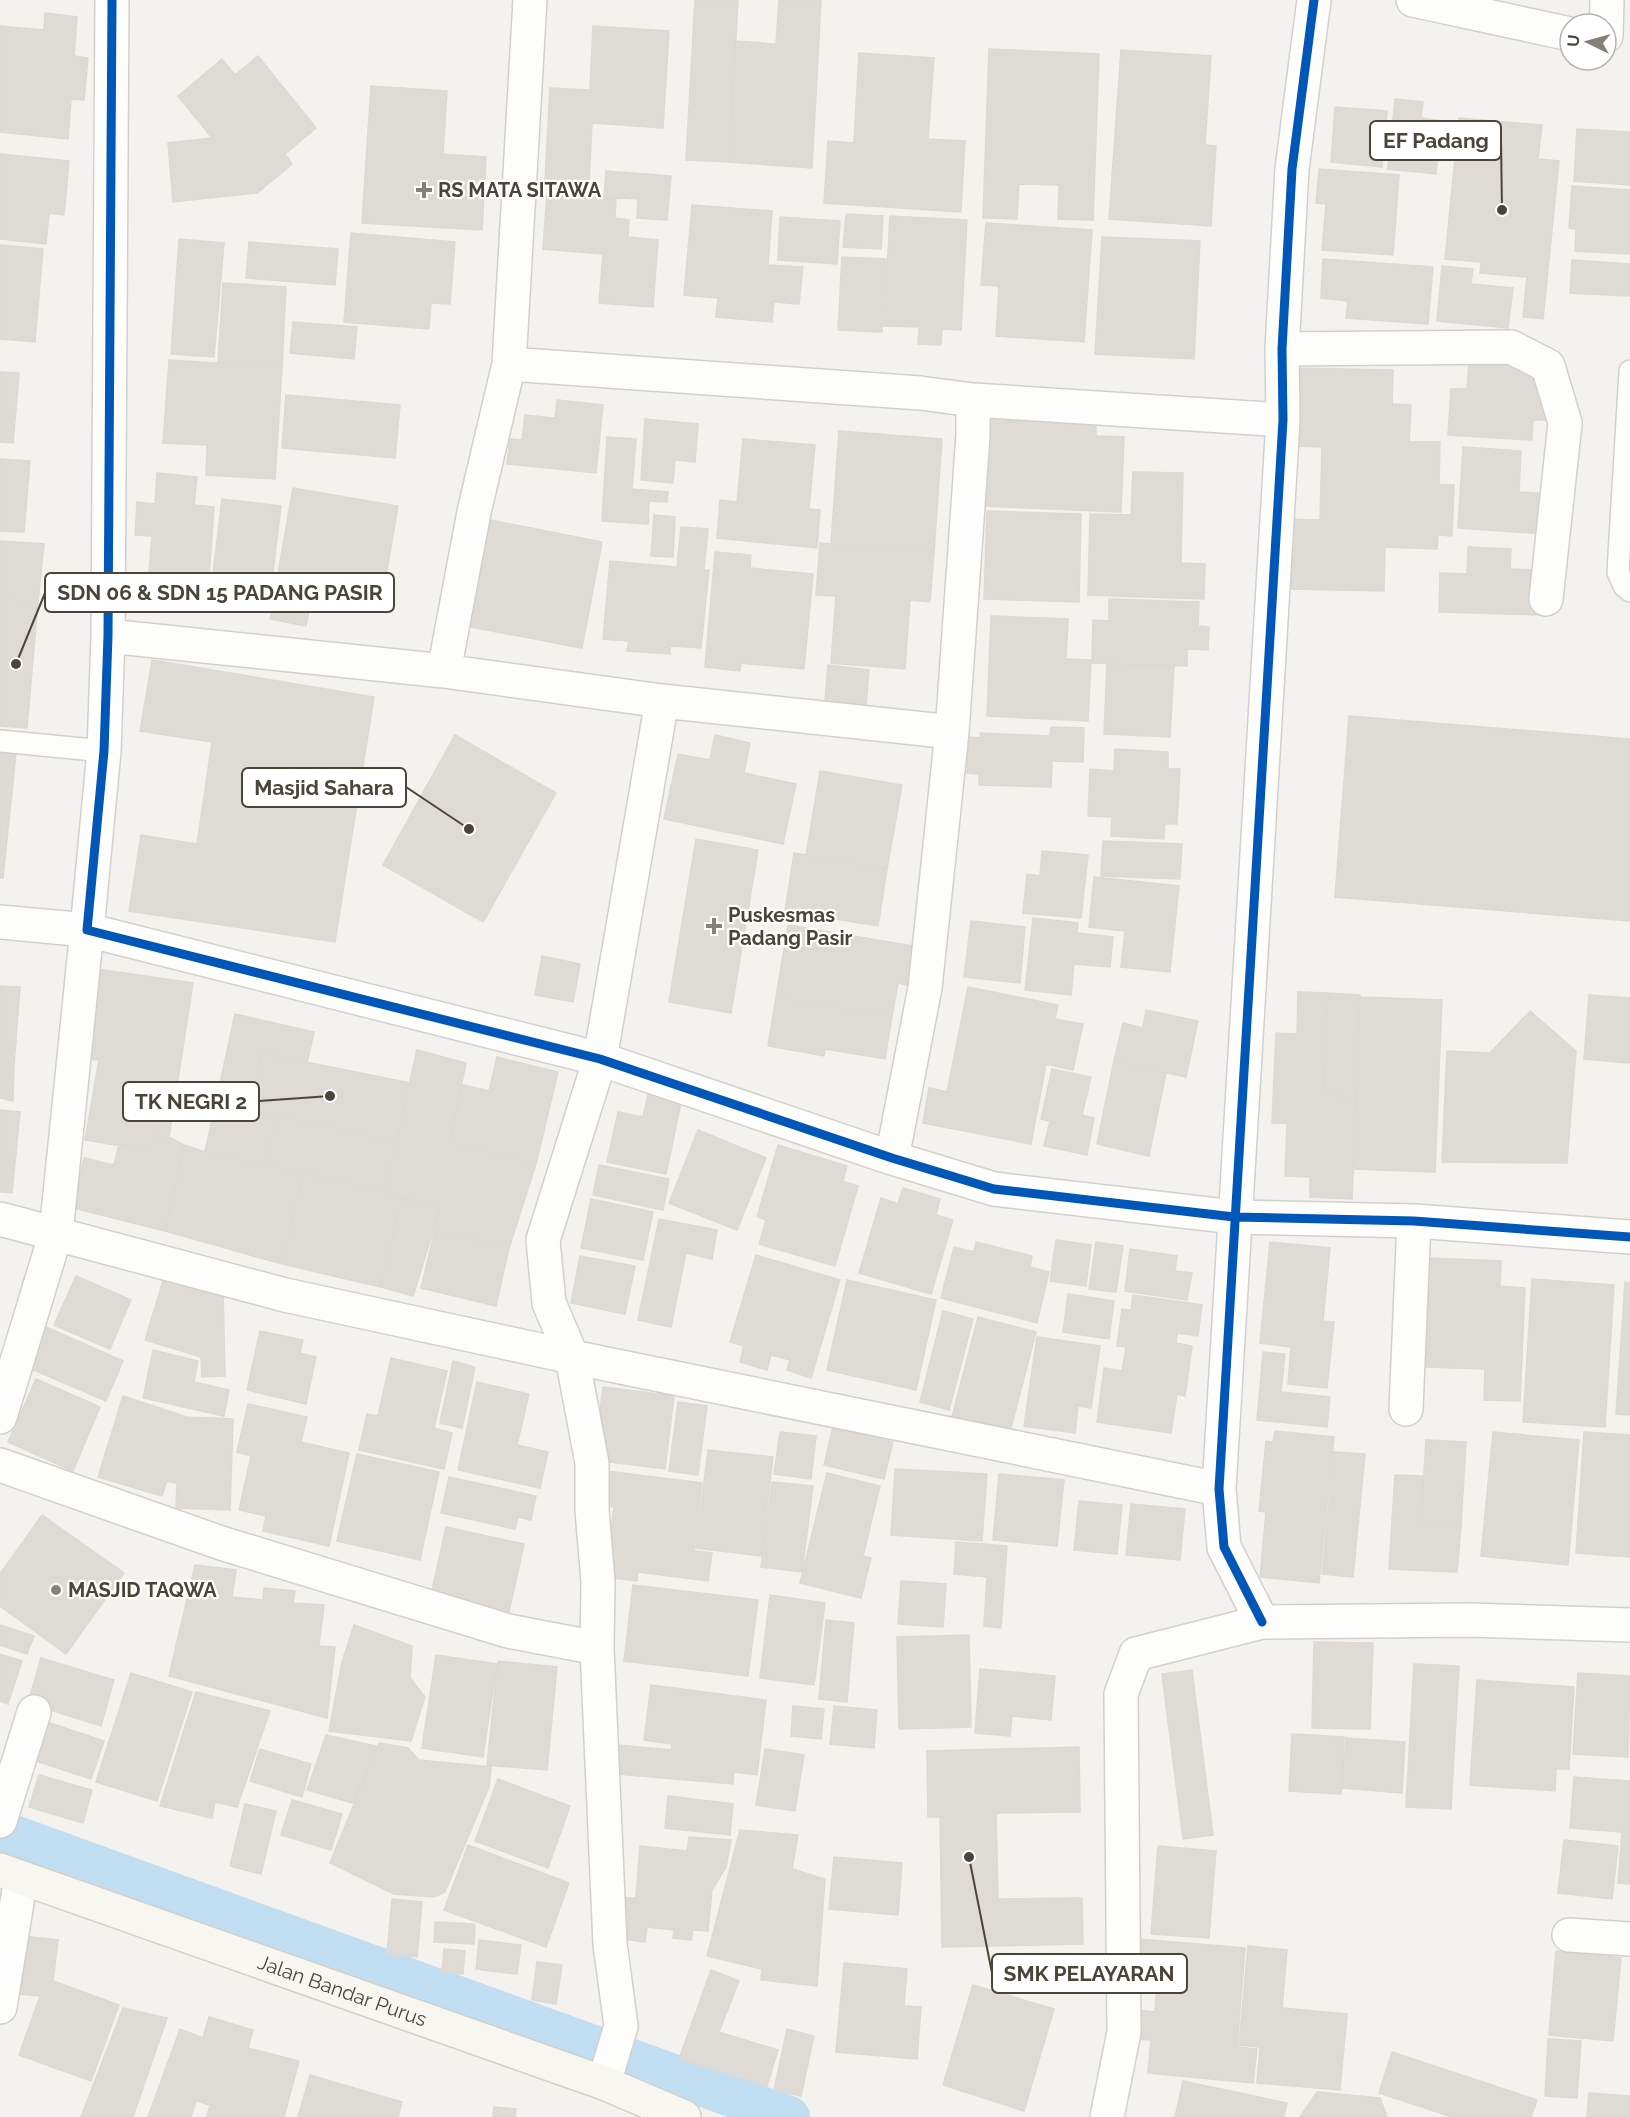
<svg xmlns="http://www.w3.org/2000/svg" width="1630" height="2117" viewBox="0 0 1630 2117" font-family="Raleway,sans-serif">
<rect width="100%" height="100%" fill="#f4f2ee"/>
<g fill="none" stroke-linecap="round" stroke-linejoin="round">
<path stroke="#c0ddf1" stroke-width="42" d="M0,1831l789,286"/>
</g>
<path fill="#dedbd6" stroke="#dcd9d4" stroke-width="1.5" d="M695,0h43l-9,162 -43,-2z
M779,0h42l-9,168 -83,-6 6,-121 41,3z
M45,13l32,4 -3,39 14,2 -4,42 -13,-1 -3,40 -68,-7v-106l44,4z
M593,26l76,5 -6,97 -71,-5 -3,61 -44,-3 5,-93 40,2z
M989,49l110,5 -6,166 -35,-1 1,-34 -40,-1 -2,35 -34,-1z
M1121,50l90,6 -6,89 11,1 -5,80 -102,-7z
M859,53l75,5 -6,81 37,2 -4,71 -137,-9 4,-62 26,2z
M258,56l58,72 -31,26 7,10 -35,29 -84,9 -5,-59 44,-5 -34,-42 44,-37 13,16z
M371,86l76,5 -4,63 43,3 -4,73 -120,-7z
M1395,99l28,3 -2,16 20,3 -5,53 -48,-5z
M1335,107l52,4 -5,56 -51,-5z
M1459,118l83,7 -4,34 21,2 -16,158 -20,-2 4,-40 -47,-4 1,-11 -36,-3z
M1577,129l53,3v53l-56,-4z
M0,154l69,7 -5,54 -15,-2 -3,31 -46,-5z
M1319,169l80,6 -6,80 -71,-5 4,-46 -10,-1z
M606,171l65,5 -4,44 -30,-2 1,-19 -34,-2z
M1572,186l58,4v64l-55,-3 1,-22 -7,-1z
M547,194l69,5 -1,19 14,2 -1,17 30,3 -5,67 -54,-4 4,-49 -60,-5z
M692,205l80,6 -4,54 35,2 -4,37 -25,-2 -2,20 -56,-5 2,-19 -34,-3z
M846,214l37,2 -2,33 -38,-2z
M890,216l77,4 -6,110 -19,-1 -1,16 -23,-1 1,-17 -35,-1z
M780,217l60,4 -3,43 -59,-4z
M986,223l106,7 -8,112 -88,-6 3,-50 -18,-1z
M351,233l104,9 -5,62 -19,-1 -2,26 -85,-7z
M1102,237l98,4 -6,118 -99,-5z
M179,239l45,4 -10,114 -43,-3z
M249,242l89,7 -3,36 -89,-7z
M0,245l43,4 -8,93 -35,-3z
M842,257l44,2 -4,73 -44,-2z
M1323,259l110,8 -5,57 -82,-6 2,-17 -27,-3z
M1572,260l58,4v32l-60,-3z
M1442,266l31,3 -2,15 42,4 -5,40 -71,-7z
M223,283l63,4 -4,80 -64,-4z
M293,322l64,5 -3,32 -64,-6z
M169,360l113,7 -7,112 -69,-4 1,-30 -44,-2z
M1469,361l69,4 -1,24 11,1 -1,30h-14l-1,20 -84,-5 3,-46h16z
M1293,368l100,2 -1,34 19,1 -2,37h31l-1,43h15l-2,51 -14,-1 -1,14 -52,-2 -1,44 -93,-2 1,-27h-8l1,-43 35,1 2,-73 -31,-1z
M0,372l19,1 -6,70 -13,-1z
M286,395l114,10 -5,53 -113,-10z
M557,400l46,5 -7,68 -89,-9 3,-25 12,1 3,-25 30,3z
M986,418l110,4v14l28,1 -3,75 -138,-6z
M645,419l53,5 -3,38 -20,-2 -2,23 -32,-3z
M839,431l103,8 -8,113 -103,-8z
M607,437l29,2 -4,50 36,3 -1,10 -18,-1 -1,23 -46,-3z
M743,439l72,6 -6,64 11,1 -3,38 -100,-10 3,-38 17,2z
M1463,447l58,4 -2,41 29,2 -3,40 -87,-6z
M0,459l30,2 -6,71 -24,-1z
M1133,472l50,1 -2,90 24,1 -1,35 -116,-4 2,-81 41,1z
M157,473l40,4 -3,28 20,2 -5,71 -60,-6 3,-36 -17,-1 2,-33 18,2z
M293,488l105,18 -18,106 -69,-12 -5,26 -36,-7z
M222,499l59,7 -10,82 -59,-6z
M987,511l94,3 -2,88 -95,-3z
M654,515l21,2 -2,40 -22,-1z
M485,519l117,23 -20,106 -117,-22z
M681,527l27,2 -4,41h5l-8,78 -31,-2v8l-43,-3 2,-10 -26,-2 7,-78 67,6z
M0,541l44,3 -6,58 -38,-4z
M820,543l114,9 -4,50 -20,-2 -5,69 -74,-6 5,-67 -20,-1z
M1468,547l43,2 -1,20 31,1 -1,45 -101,-3 1,-39 27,1z
M715,552l36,3 -1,13 63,6 -9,95 -63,-6 -1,8 -35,-4z
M0,598l38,4 -11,126 -27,-2z
M1109,599l90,3 -1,24 11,1 -1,23 -21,-1v17l-95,-3 1,-43 16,1z
M991,616l77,3 -2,40 25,1 -3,61 -101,-5z
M152,660l222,37 -39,245 -206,-31 12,-76 56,9 15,-102 -72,-11z
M1107,664l67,3 -4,70 -66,-3z
M828,665l41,5 -3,35 -41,-4z
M1349,716l281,23v182l-295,-24z
M1051,727l33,1 -1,34 -31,-1 -1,26 -72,-2v-11l-12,-1 2,-36 12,1 -1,-5 70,3z
M455,735l101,58 -73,129 -100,-57z
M715,735l35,8 -6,30 52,11 -13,60 -119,-25 14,-65 32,6z
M1115,749l53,3v17h12l-3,55h-12l-1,15 -53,-3 1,-19 -24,-1 2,-47 24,2z
M0,751l16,2 -13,125h-3z
M820,771l82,14 -15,84 -81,-14z
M696,839l62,11 -27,163 -62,-11z
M1103,841l79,3 -2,35 -79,-3z
M1042,851l46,4 -7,63 -58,-5 4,-39 13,2z
M794,853l93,16 -9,57 -93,-15z
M1094,877l85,9 -9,86 -49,-5 4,-36 -36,-4z
M1033,918l45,5 -1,10 36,4 -3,30 -36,-3 -3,31 -46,-5z
M971,921l54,6 -5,56 -56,-6z
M788,925l126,21 -7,39 -9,-2 -6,33 -116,-19z
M542,956l38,8 -7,38 -38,-7z
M97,969l96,14 -24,154 -15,-2 -3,16 -66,-11 14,-80 -21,-2z
M0,986l20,1 -6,78 -14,-1z
M968,987l90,18 -3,14 28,5 -10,46 -27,-6 -15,80 -108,-21 6,-35 18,4z
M1298,992l30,1 -5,102 33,2 -4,102 -42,-2v-20l-25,-1 2,-53h-15l4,-90 21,1z
M1328,993l32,2 -4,102 -33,-2z
M1589,995l41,3v65l-46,-4z
M776,997l116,19 -7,43 -60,-10 -1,7 -56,-10z
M1360,997l82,3 -7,172 -82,-3z
M1146,1010l52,11 -12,56 -72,-16 9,-38 20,5z
M1530,1011l46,40 -9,112 -125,-1 5,-111 43,2z
M235,1014l79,18 -7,31 -45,-10 -12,56 27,6 -10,50 -62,-13z
M417,1050l49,13 -17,80 87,21 -27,84 -74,-18 5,-21 -55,-17z
M262,1053l148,30 -14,59 -146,-33z
M497,1057l61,15 -22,92 -87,-21 14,-58 26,6z
M1114,1061l52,12 -17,83 -52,-12z
M0,1064l14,1 -1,36 -13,-3z
M1052,1069l39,8 -9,38 12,3 -7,37 -43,-9 6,-25 -9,-2z
M650,1086l33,7 -17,81 -59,-12 11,-50 25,5z
M0,1110l20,2 -8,81 -12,-1z
M277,1115l119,27 -11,50 -118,-27z
M698,1130l68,28 -29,72 -68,-27z
M154,1135l15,2 15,8 -19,86 -92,-23 11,-50 30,7 5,-21 32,7z
M184,1145l21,7 98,21 -21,91 -117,-33z
M778,1145l69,21 -4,15 15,5 -23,80 -76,-22 7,-24 -9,-3z
M599,1165l70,14 -6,31 -70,-15z
M303,1173l99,23 -21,91 -99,-23z
M903,1188l37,11 -4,16 17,5 -22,74 -72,-21 22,-75 17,6z
M402,1196l38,13 -27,87 -32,-9z
M591,1199l62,13 -10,48 -62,-12z
M659,1219l58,11 -5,29 -26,-6 -15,74 -33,-7z
M435,1230l74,18 -13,58 -75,-18z
M1056,1240l35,5 -5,41 -36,-5z
M976,1242l56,14 -2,11 19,5 -12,51 -96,-25 13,-51 20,5z
M1096,1242l27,4 -7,46 -27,-3z
M1270,1242l60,6 -7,73 11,1 -7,66 -39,-4 3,-37 -31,-4z
M1130,1249l47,7 -2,15 17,2 -5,27 -62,-9z
M756,1255l84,25 -29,98 -24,-8 3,-10 -19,-5 -4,15 -27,-8 4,-16 -14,-4z
M580,1256l55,10 -10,48 -54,-11z
M1430,1258l71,3 -1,25 25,2 -5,113 -36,-1 1,-31 -59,-2z
M166,1271l57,18 2,87 -23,1 -1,-20 -56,-17z
M76,1276l55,24 -21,49 -56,-24z
M1532,1279l82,6 -9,142 -82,-5z
M847,1280l89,20 -20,90 -89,-20z
M1625,1282l5,1v132l-14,-1z
M1068,1294l46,7 -5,38 -46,-7z
M1133,1295l69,10 -4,31 -21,-3 -1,10 16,3 -7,50 -8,-2 -6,39 -74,-11 7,-54 18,3 4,-24 -9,-1 5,-37 9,1z
M943,1311l30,8 -24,91 -29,-8z
M978,1317l58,15 -26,100 -58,-15z
M39,1324l84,37 -17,40 -84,-36z
M260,1331l43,9 -3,13 16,4 -10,47 -59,-14z
M1037,1337l63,9 -9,62 -13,-2 -3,27 -51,-7z
M153,1350l45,11 -4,21 35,8 -5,26 -81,-18z
M1263,1352l22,2 -4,38 49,5 -3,30 -70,-7z
M391,1358l56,13 -13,57 18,5 -8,36 -85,-19 8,-36 11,2z
M453,1361l22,6 -13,61 -22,-5z
M36,1379l64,28 -27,64 -65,-29z
M477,1382l52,12 -12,51 31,7 -8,36 -82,-18z
M603,1387l71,9 -9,73 -71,-9z
M123,1396l64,21 46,2 -3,91 -54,-2 1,-25 -10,-2 -5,15 -64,-19z
M678,1402l29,4 -9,69 -29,-4z
M248,1404l59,13 -6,25 48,11 -20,93 -66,-15 3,-15 -27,-6 12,-54 -14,-4z
M833,1427l60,15 -9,37 -60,-14z
M1275,1431l59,6 -15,146 -59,-6 6,-65 -7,-1 7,-70 7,1z
M780,1432l36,4 -5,43 -37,-5z
M1493,1432l86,8 -11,125 -87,-9z
M1584,1432l46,3v122l-54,-4z
M1426,1440l40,2 -5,84 -40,-2z
M708,1450l65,7 -12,99 -65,-8z
M1334,1452l31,2 -12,123 -31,-3z
M357,1454l82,18 -19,88 -83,-19z
M895,1469l92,5 -5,67 -91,-6z
M598,1470l104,13 -8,68 18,2 -4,28 -70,-9 -1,9 -32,-4 9,-70 -21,-2z
M827,1473l53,13 -17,70 8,2 -10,40 -61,-15z
M999,1474l65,6 -7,66 -64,-6z
M1395,1475l28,1 -2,48 40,2 -4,46 -68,-3z
M449,1477l87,19 -5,24 -13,-3 -3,12 -74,-16z
M772,1482l41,4 -11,86 -41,-5z
M1079,1501l43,4 -5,49 -43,-4z
M1131,1504l54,5 -5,51 -54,-5z
M42,1515l82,58 -58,81 -66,-48v-32z
M446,1527l78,17 -15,68 -78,-17z
M956,1542l51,4 -6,82 -17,-2 3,-49 -33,-3z
M195,1565l41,5 -4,27 31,3 1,-12 31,3 -2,12 31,2 -5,41 16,1 -8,71 -158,-42z
M901,1581l45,3 -3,43 -45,-3z
M633,1585l125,15 -10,76 -124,-15z
M770,1595l55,8 -11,82 -54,-7z
M826,1620l28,3 -7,79 -28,-3z
M0,1625l34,11 -7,18 -27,-9z
M354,1625l58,21 -2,32 15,19 -14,44 -82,-10 13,-69z
M969,1635l2,92 -72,2 -2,-92z
M1314,1642l59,1 -3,86 -58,-1z
M0,1654l22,7 -14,43 -8,-3z
M436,1655l61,9 -14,93 -61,-9z
M41,1658l73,22 -13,46 -73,-23z
M498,1661l59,6 -10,103 -60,-5z
M1414,1664l45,2 -8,143 -45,-2z
M980,1669l75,7 -4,44 -39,-4 -2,20 -35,-3z
M1192,1670l21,165 -30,4 -21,-165z
M131,1673l61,19 -35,109 -61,-19z
M1578,1673l52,3 -2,81 -55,-3z
M1477,1680l97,7 -5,82h-13l-1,22 -85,-6z
M651,1685l115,15 -9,75 -23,-3 -1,12 -116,-10 2,-29 52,5 1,-6 -28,-4z
M196,1692l74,19 -33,96 -22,-5 -3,16 -52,-12z
M793,1706l31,3 -3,30 -30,-3z
M834,1706l43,4 -3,38 -44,-4z
M47,1722l57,19 -13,38 -58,-19z
M1292,1734l52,3 -3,57 -52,-3z
M326,1735l50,11 -23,57 -46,-13z
M1346,1738l59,4 -3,51 -60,-5z
M379,1743l29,5 11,12 72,7 -2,20 -44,105 -11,5 -40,-3 -64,-31z
M1079,1747l1,65 -84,1 2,86 84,-1 1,46 -141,3 -2,-130h-12l-1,-66z
M260,1749l51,15 -9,33 -52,-16z
M765,1749l39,6 -9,56 -39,-6z
M39,1775l53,15 -9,33 -54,-16z
M1574,1777l56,4v103l-12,-1 4,-51 -52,-4z
M498,1779l72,27 -22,62 -73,-27z
M668,1796l65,8 -3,31 -65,-7z
M292,1800l50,14 -11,36 -50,-15z
M245,1804l31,7 -15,63 -31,-8z
M740,1830l58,5 -6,34 33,10 -8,107 -56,-6 1,-11 -55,-13z
M689,1837l42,3 -5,27 -14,23 -4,41 -15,-1 -2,10 -18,-2 1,-8 -27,-3 -2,15 -30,-4 4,-40h17l4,-52 47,5z
M1564,1840l54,6 -6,53 -54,-6z
M468,1845l101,38 -23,64 -102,-37z
M1158,1846l58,5 -7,87 -58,-4z
M834,1857l68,6 -4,52 -69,-6z
M392,1899l30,3 -5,55 -30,-3z
M435,1922l40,2 -1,20 -40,-2z
M14,1935l44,5 -5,41 66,24 -28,76 -72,-26 21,-59 -33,-3z
M1139,1939l106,9 -8,99 20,2 -4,34 -105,-10 3,-33 -16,-1 2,-29 18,2 2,-27 -22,-2z
M479,1940l42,5 -4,29 -41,-5z
M1248,1946l39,4 -5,58 65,6 -7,76 -83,-7 3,-36 -21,-2z
M444,1949l21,2 -2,23 -21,-2z
M1556,1951l65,7 -8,83 -64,-6z
M537,1962l25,3 -6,39 -24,-4z
M844,1963l63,6 -3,37 17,1 -4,52 -81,-7z
M711,1970l28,11 -20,51 59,18 -11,36 -88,-27z
M973,1985l81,24 -30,102 -81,-26z
M123,2008l44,10 -34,99h-52z
M209,2017l44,13 -5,18 51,13 -15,56h-77l3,-12 -14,-4 -5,16h-43l32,-88 23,9z
M787,2029l27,7 -13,60 -27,-6z
M1548,2039l33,2 -4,57 -32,-2z
M1392,2052l145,48 -6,17h-79l-73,-24z
M310,2075l92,27 -4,15h-100z
M1183,2081l104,22 -3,14h-109z
M1317,2092l63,6 7,19h-87z
M1589,2093l41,3v21h-43z
M494,2107l22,2 -1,8h-22z"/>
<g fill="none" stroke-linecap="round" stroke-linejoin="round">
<g stroke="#d2d0cb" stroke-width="24">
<path id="lane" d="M1630,371l-12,201 6,14 6,5
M0,741l104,10"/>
</g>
<g stroke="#d2d0cb" stroke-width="36">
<path id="street" d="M112,0l-4,636 -4,115 -17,179 513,129 292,99 102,31 240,28 180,4 216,16
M1413,0l157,34
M1606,36l1,-36
M1282,349l229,-2 37,19 17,57 -19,176
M509,364l411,29 53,7 310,20
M108,636l336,35 218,30 290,31
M444,671l30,-159 35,-148 21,-364
M0,922l87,8 -31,303 -56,184
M892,1158l33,-170 27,-256 21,-297v-35
M0,1219l285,76 287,62 -23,-54 -6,-63 57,-181 62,-358
M1406,1409l8,-188
M0,1465l221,78 287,88 89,17
M1262,1622l-38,-75 -5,-58 64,-1069 -1,-71 10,-180 22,-169
M0,1821l34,-109
M1569,1935l61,4
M0,2007l21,-129
M604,2083l17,-57 -11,-82 -13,-296 1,-66 -6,-72v-47l-20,-106 647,132
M1107,2117l17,-85 -3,-338 15,-40 126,-32 208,-2 160,5"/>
</g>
<g stroke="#d3cfc5" stroke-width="36">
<g id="secondary">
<path id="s1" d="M0,1870l604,213 80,34"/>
</g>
</g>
<use href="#lane" stroke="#fdfdfc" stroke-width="21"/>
<use href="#street" stroke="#fdfdfc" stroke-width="33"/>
<use href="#secondary" stroke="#f7f6f1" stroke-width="33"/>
<g stroke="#fff" stroke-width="13">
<path id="cycleway" d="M112,0l-4,636 -4,115 -17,179 513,129 292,99 102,31 240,28 180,4 216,16
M1262,1622l-38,-75 -5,-58 64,-1069 -1,-71 10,-180 22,-169"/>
</g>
<use href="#cycleway" stroke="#0057b8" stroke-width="9"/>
</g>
<g fill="#868178" stroke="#fff" stroke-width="2">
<path d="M421 181h6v6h6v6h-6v6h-6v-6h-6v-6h6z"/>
<path d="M711 917h6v6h6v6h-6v6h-6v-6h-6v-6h6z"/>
<circle cx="56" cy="1590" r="6"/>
</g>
<g text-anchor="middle" stroke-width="4.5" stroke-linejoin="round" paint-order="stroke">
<g font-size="20" font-weight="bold" fill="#4b4439" stroke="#fff" text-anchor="start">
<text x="438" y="197">RS MATA SITAWA</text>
<text x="728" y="922">Puskesmas<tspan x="728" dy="23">Padang Pasir</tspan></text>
<text x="68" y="1597">MASJID TAQWA</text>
</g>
<g font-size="20" fill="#4b4439" stroke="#fff">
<text dy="7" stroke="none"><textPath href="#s1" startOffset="363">Jalan Bandar Purus</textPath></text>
</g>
</g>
<path fill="none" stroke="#4b4439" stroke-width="2" d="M1502 210L1501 141M16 664L45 593M469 829L406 787M330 1096L259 1101M969 1857L992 1973"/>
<g fill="#4b4439" stroke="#fff" stroke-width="2">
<circle cx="1502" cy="210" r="6"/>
<circle cx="16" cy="664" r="6"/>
<circle cx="469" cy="829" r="6"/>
<circle cx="330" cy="1096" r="6"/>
<circle cx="969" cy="1857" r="6"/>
</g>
<g fill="#fff" stroke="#4b4439" stroke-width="2">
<rect x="1370" y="121" width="131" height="39" rx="6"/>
<rect x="45" y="573" width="349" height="39" rx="6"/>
<rect x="242" y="768" width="164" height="39" rx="6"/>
<rect x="123" y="1082" width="136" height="39" rx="6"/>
<rect x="992" y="1954" width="195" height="39" rx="6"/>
</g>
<g font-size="21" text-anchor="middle" font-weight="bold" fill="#4b4439">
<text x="1436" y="148">EF Padang</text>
<text x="220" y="600">SDN 06 &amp; SDN 15 PADANG PASIR</text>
<text x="324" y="795">Masjid Sahara</text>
<text x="191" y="1109">TK NEGRI 2</text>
<text x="1089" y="1981">SMK PELAYARAN</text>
</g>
<g transform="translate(1588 42) rotate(275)"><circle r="28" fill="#ffffff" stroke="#b7b4b0" stroke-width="1.5"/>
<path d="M0-4.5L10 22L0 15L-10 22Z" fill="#868178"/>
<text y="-9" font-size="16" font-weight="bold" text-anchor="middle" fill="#4b4439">U</text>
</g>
</svg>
